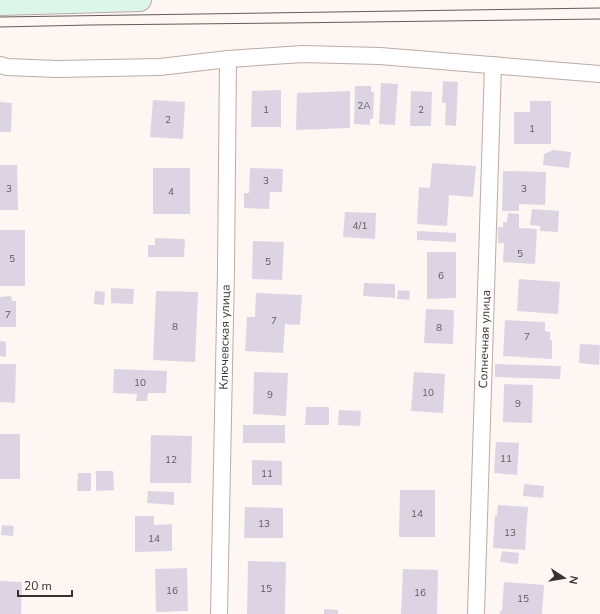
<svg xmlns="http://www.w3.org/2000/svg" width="600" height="614" viewBox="0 0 600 614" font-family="'Nunito Sans',sans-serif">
<rect width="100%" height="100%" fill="#fdf6f3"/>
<path fill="#ddd4e3" d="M443,81l15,1 -2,44 -11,-1 1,-22h-4z
M381,83l17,1 -3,41 -16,-1z
M355,86h16v6h3l-1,27h-3v6l-16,-1z
M281,90v37h-30l1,-36z
M350,91v37l-54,2 1,-37z
M411,91l21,1 -1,34h-21z
M153,100l32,2 -2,37 -33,-2z
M530,101h21v43h-37v-32h16z
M0,102l12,1 -1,29h-11z
M553,150l18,2 -2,16 -26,-3 1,-11z
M432,163l44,3 -3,31 -24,-2 -2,31 -30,-2 2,-37 11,1z
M0,165h17l1,45h-18z
M153,168h37v46h-37z
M250,168l33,1 -1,23h-12l-1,17 -25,-1v-15h5z
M503,171l43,1 -1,33 -26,-1v7h-17z
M532,209l27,2 -1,21 -18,-1v-5l-10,-1z
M345,212l31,1 -1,26 -32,-2z
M508,213l11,1v14l18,1 -2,35 -32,-2 1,-19h-6v-16h5v-5h4z
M0,230h25v56h-25z
M417,231l39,2v9l-39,-2z
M155,238l30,1 -1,18h-36v-12h7z
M253,241l31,1 -2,38 -30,-1z
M427,252h29v46l-29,1z
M519,279l41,3 -2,32 -41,-3z
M364,283l31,1v14l-32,-2z
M111,288l23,1 -1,15 -22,-1z
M398,290l12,1 -1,9 -12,-1z
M95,291l10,1 -1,13 -10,-1z
M156,291l42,1 -3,70 -42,-2z
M256,293l46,2 -2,30 -15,-1 -2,29 -38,-2 2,-34h8z
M11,296l1,5h4v26h-16v-30z
M426,309l28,1 -1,34 -29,-1z
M505,320l40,2v9l5,1v8h2v19l-49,-3z
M0,341l6,1v15l-6,-1z
M580,344l20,1 -1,20 -20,-2z
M0,364h16l-1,39 -15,-1z
M495,364l66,2 -1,13 -65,-2z
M114,369l53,2 -1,22h-18l-1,8h-11l1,-7 -24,-1z
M254,372l34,1 -2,43 -33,-2z
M414,372l31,2 -2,39 -32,-2z
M504,384l29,1 -1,38 -29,-1z
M306,407h23v18h-24z
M339,410l22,1 -1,15 -22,-1z
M243,425h42v18h-42z
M0,434h20v45h-20z
M151,435l41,1 -1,47h-41z
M496,442l23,1 -2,32 -23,-2z
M252,460l30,1v24h-30z
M96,471h17l1,19 -18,1z
M78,473h13v18h-14z
M524,484l20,2 -1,12 -20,-2z
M400,490h35v47h-36z
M148,491l26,1v13l-27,-2z
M498,505l30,2 -3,43 -32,-2 2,-32h2z
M245,507l38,1v30h-39z
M135,516h19v9l18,-1v27l-37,1z
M2,525l12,1 -1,10 -12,-1z
M502,551l17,2 -1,11 -18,-2z
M248,561l38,1 -1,52h-38z
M187,568l1,43 -32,1 -1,-43z
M403,569l35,1 -1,44h-36z
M0,581l22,1 -1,32h-21z
M504,582l40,3 -2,29h-42v-3h2z
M324,609l14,1v4h-14z"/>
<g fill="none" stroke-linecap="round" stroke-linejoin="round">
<g stroke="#bdaba5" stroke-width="18">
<g id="street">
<path d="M0,65l7,2 49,2 104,-2 68,-8 75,-5 77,2 220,18"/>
<path id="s1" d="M219,614l7,-345 2,-210"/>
<path id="s2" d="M476,614l17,-549"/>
</g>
</g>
<g stroke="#bdaba5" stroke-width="24">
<path id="secondary" d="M0,4l140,-4"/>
</g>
<use href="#street" stroke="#fff" stroke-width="16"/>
<use href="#secondary" stroke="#dcf6eb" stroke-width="22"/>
<path stroke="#635c59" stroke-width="1" d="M0,17l600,-9
M0,27l90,-2 196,-2 314,-4"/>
</g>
<g text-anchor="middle" stroke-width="3" stroke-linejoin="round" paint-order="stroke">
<g font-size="10" fill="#615a5c">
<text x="364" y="109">2А</text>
<text x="266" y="113">1</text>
<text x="421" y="113">2</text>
<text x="168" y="123">2</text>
<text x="532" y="132">1</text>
<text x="266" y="184">3</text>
<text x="9" y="192">3</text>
<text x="524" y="192">3</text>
<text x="171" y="195">4</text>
<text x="360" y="229">4/1</text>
<text x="520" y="257">5</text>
<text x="12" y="262">5</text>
<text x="268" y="265">5</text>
<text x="441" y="279">6</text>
<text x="8" y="318">7</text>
<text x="274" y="324">7</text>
<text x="175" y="330">8</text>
<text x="439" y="331">8</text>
<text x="527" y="340">7</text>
<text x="140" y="386">10</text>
<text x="428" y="396">10</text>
<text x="270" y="398">9</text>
<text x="518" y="407">9</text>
<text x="506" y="462">11</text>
<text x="171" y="463">12</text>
<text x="267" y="477">11</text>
<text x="417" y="517">14</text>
<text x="264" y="527">13</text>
<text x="510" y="536">13</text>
<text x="154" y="542">14</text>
<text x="266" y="592">15</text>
<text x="172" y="594">16</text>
<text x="420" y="596">16</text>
<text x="523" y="602">15</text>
</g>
<g font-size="12" fill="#38312f" stroke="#fdf6f3">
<text dy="4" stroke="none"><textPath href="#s1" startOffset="277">Ключевская улица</textPath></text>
<text dy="4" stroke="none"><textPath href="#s2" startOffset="275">Солнечная улица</textPath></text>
</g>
</g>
<g transform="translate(564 578) rotate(102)" stroke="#fdf6f3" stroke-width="3" paint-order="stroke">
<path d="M0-3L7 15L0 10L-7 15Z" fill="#38312f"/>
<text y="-6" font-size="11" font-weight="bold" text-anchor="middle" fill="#38312f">N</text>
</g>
<path d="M18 590v6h54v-6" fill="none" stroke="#38312f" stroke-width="2"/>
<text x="24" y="590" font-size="12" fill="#38312f" stroke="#fdf6f3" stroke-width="3" paint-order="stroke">20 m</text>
</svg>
